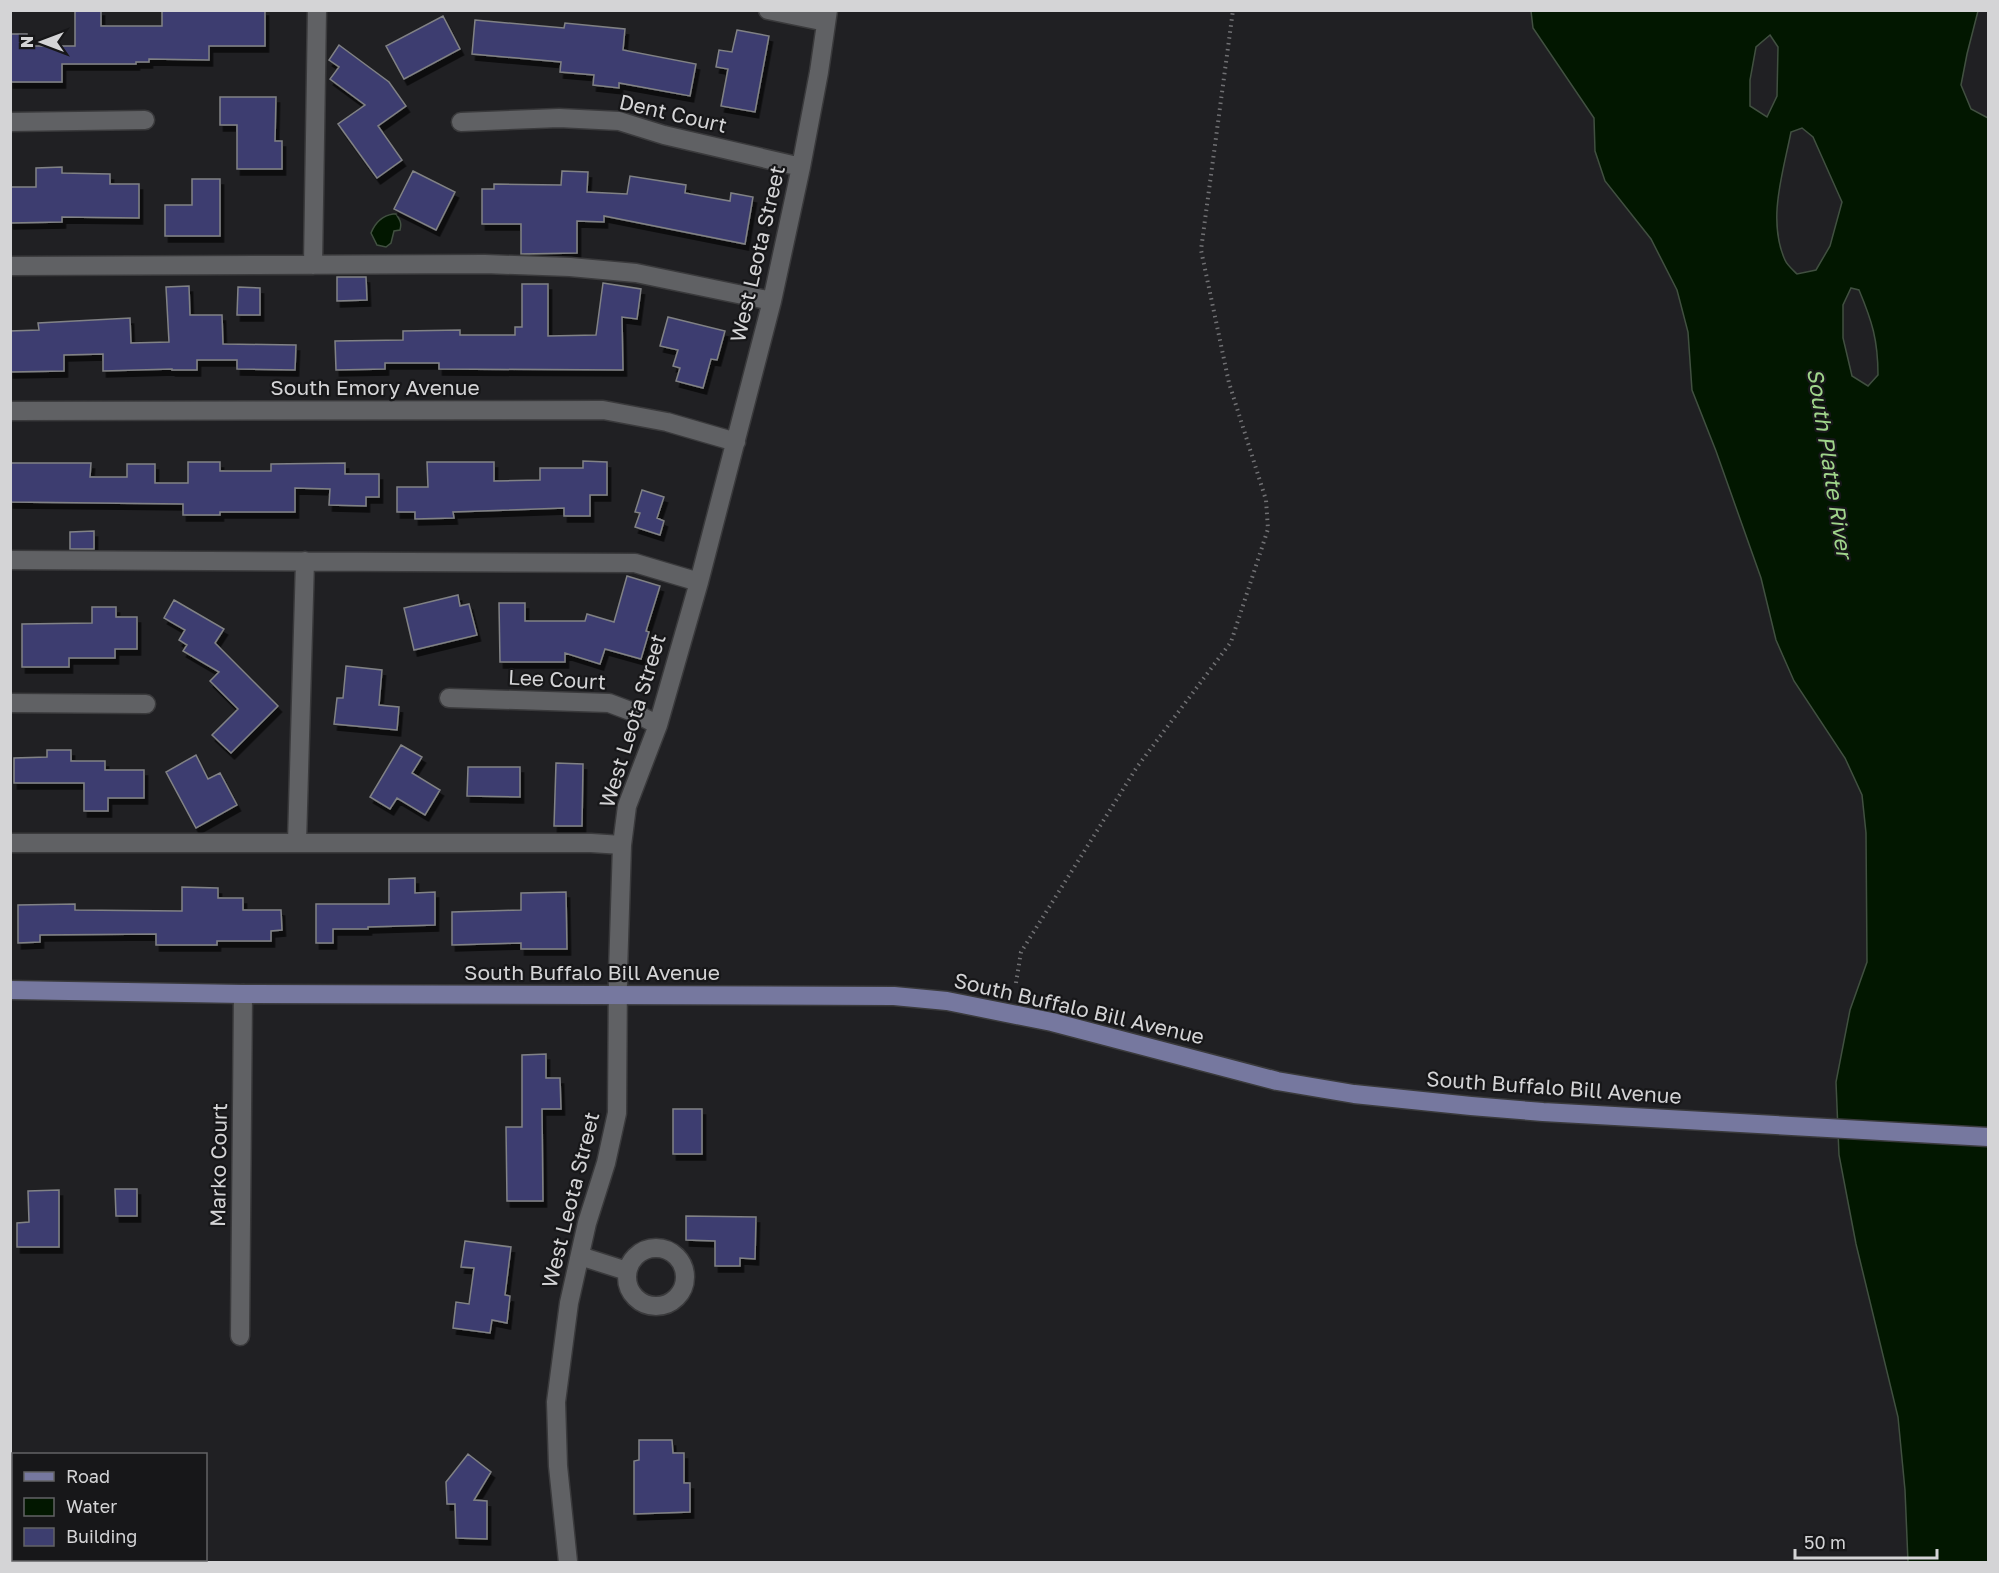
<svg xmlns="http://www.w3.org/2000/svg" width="1999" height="1573" viewBox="0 0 1999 1573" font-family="'Golos Text',sans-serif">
<defs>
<filter id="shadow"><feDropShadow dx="3.5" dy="6" stdDeviation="0" flood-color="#0009"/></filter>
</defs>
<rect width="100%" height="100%" fill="#202023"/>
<path fill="#021700" stroke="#415040" stroke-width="1.5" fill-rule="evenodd" d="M1531,11h447l-11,43 -6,31 10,24 17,9v1444h-80l-3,-72 -7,-73 -42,-173 -17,-89 -3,-73 14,-72 17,-48 -1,-129 -4,-38 -17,-37 -51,-77 -18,-41 -15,-62 -45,-127 -24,-61 -4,-58 -11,-42 -26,-51 -46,-58 -10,-30 -1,-33 -61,-90zM1770,35l8,12 -1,49 -10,21 -17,-11v-26l6,-33zM1802,128l11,9 29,65 -12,44 -14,24 -19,4c-4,-4 -10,-9 -12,-14 -18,-40 -2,-87 6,-128zM1851,288l8,2c13,31 19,50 19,85l-10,11 -16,-10 -9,-38v-33z
M393,214h3c4,6 6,9 4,16l-6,1 -3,12 -5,4 -9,-2 -6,-12c4,-10 10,-17 22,-19z"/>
<path fill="#3d3e6f" stroke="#818285" stroke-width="1.5" filter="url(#shadow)" d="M75,10h26v16h61v-16h103v36h-56v14l-60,-1v3h-13v2h-74v18h-52v-48h17v12h48z
M443,16l17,33 -56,30 -18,-33z
M475,20l89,8 1,-5 60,6 -2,21 73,14 -6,32 -71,-13v5l-26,-3 1,-10 -34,-3 1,-10 -89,-8z
M737,30l32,6 -14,76 -34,-6 7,-37 -12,-2 3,-17 13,2z
M339,45l50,37 17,24 -28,20 24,34 -25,18 -39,-54 27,-19 -35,-26 9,-12 -10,-7z
M220,97h56l-1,44h7v28h-45v-44h-17z
M62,167v6l48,1v10h29v34l-77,-1v5l-52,1v-36h26v-19z
M413,171l42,21 -19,38 -42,-21z
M562,171l26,1 -1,20 40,2 3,-18 56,9 -1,8 45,8 1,-8 22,4 -8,47 -141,-28v6l-27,-1v32l-56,1v-30h-39v-35h12v-5l67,1z
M192,179h28v57h-55v-31h27z
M337,277h29l1,23 -30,1z
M603,283l38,6 -4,30 -15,-2 1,53 -184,-1v-6h-54v6l-49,1 -1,-29 68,-1v-9l57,-1v5h55v-8h7v-43h26v52l48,-1z
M189,286l1,29h32l1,29 73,1 -1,25 -58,-1v-9h-40v10h-25v-1l-69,2v-17l-39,1v16l-54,1v-41l29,-1 -1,-7 92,-5 1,25 38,-1 -3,-55z
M238,287l22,1v27h-23z
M668,317l57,14 -8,29 -6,-1 -8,29 -27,-7 4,-13 -7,-2 5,-16 -18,-4z
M583,461l24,1v33h-17v21h-26v-8l-111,4 1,6 -39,1v-7h-18v-25h31l-1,-25h67v19l46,-1v-12h43z
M188,462h32v9h51v-7l74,-1v11h34v23h-13v9l-37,-1 1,-16 -35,-1v24h-75v3h-37v-11l-173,-2v-39h81l-1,14h37v-13h28v19h33z
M642,490l22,7 -7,21 7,3 -4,14 -25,-8 5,-14 -5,-1z
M94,531v18h-24v-17z
M627,576l33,10 -14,45 3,1 -8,27 -36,-10 -5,15 -35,-11v9h-65l-1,-59h26v18h60l2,-7 27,8z
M458,595l2,11 9,-2 8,31 -63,15 -10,-42z
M174,600l50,29 -9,14 63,63 -47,47 -19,-18 26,-26 -28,-28 9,-9 -36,-21 4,-6 -8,-5 6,-10 -21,-12z
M92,607h24v10h21v32h-22v9h-46v9h-47v-43l70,-1z
M346,666l36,4 -3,35 20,2 -2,23 -63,-6 3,-26h6z
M401,745l21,12 -10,16 28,17 -15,25 -28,-17 -7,11 -20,-12z
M47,750h24v11h34v9h39v28h-36v13h-24v-28h-70v-25l33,-1z
M196,755l12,24 12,-6 17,32 -41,23 -30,-56z
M556,763l27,1 -1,62h-28z
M468,767h52v30l-53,-1z
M415,878v15l20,-1v33l-67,2v2h-35v14h-17v-39h73v-25z
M182,887l36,1v10h25v12h38l1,20 -11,1v10h-54v4h-61v-11l-116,1v7l-22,1v-38l57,-1v6l107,1z
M566,892l1,57h-46v-6l-69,2v-33l69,-2v-17z
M546,1054v24h14l1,31h-19l1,92h-36l-1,-74h16v-72z
M673,1109h29v45h-29z
M115,1189h22v27h-21z
M59,1190v57h-42v-24l12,-1 -1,-31z
M686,1216l70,1 -1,42 -15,-1v8h-25v-25l-29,-1z
M465,1241l46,6 -6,48 5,1 -3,27 -15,-3 -2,13 -37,-5 3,-26 13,2 5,-36 -13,-1z
M639,1440h33l1,13h11v30h6v29l-56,2v-53l5,-1z
M468,1454l23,18 -17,28 13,1v38l-31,-1 -1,-34h-8l-1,-22z"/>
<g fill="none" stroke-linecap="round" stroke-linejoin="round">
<g stroke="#3a3a3c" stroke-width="21">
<path id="minor" d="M768,10l58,12
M10,122l135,-2
M461,122l98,-4 60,3 45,14 137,32
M313,265l4,-255
M10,266l475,-2 85,3 66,6 136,28
M10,411l593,-1 64,12 69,20
M10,560l625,3 64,19
M449,698l160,5 24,9 25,13
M10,703l136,1
M297,842l8,-281
M10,843h581l31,2
M627 1277a29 29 0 1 1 58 0a29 29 0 1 1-58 0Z
M580,1256l47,15
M240,1336l3,-342
M568,1562l-10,-96 -2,-64 13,-99 18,-80 19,-60 11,-50 1,-141 4,-127 5,-39 31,-81 41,-143 73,-281 29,-134 18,-95 9,-62"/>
</g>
<g stroke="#3a3a3c" stroke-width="21">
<path id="major" d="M10,990l233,4 651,2 53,5 105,21 225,59 77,13 117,12 72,6 445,25"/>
</g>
<path stroke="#717174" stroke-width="4" stroke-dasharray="1.5 4.5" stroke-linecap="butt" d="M1016,983l5,-31 116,-185 94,-125 37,-113 -2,-29 -37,-117 -28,-133 32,-240"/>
<use href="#minor" stroke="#606164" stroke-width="18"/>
<use href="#major" stroke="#76789f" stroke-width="18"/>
</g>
<g text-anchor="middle" stroke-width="4.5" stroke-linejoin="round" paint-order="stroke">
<g font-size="21" fill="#d4d4d6" stroke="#171719">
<text transform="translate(673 114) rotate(13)" y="7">Dent Court</text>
<text transform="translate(758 254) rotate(-77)" y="7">West Leota Street</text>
<text x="375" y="395">South Emory Avenue</text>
<text transform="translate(557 680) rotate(3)" y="7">Lee Court</text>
<text transform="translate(633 721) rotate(-73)" y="7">West Leota Street</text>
<text x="592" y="980">South Buffalo Bill Avenue</text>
<text transform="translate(1079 1009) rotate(13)" y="7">South Buffalo Bill Avenue</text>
<text transform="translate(1554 1088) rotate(4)" y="7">South Buffalo Bill Avenue</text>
<text transform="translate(219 1165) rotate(-89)" y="7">Marko Court</text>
<text transform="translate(571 1200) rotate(-76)" y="7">West Leota Street</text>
</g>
<g font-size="22" font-style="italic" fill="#a0d58b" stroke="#171719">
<text transform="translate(1830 463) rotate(81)" y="8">South Platte River</text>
</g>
</g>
<rect width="1999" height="1573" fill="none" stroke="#d4d4d6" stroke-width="24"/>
<rect x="12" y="1453" width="195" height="108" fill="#171719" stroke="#636365" stroke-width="1.5"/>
<rect x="24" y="1472" width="30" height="9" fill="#76789f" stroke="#636365" stroke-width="1.5"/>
<text x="66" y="1483" font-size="18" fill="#d4d4d6">Road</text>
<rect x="24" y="1498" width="30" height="18" fill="#021700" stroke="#636365" stroke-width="1.5"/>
<text x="66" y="1513" font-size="18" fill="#d4d4d6">Water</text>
<rect x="24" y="1528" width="30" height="18" fill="#3d3e6f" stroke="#636365" stroke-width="1.5"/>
<text x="66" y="1543" font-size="18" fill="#d4d4d6">Building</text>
<g transform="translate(42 42) rotate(270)" stroke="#171719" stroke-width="4.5" paint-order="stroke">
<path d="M0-4.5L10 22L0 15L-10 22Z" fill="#d4d4d6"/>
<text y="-9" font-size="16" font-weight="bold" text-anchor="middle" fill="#d4d4d6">N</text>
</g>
<path d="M1795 1549v9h142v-9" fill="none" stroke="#d4d4d6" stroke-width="3"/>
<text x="1804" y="1549" font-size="18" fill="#d4d4d6" stroke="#171719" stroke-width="4.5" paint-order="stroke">50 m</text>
</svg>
